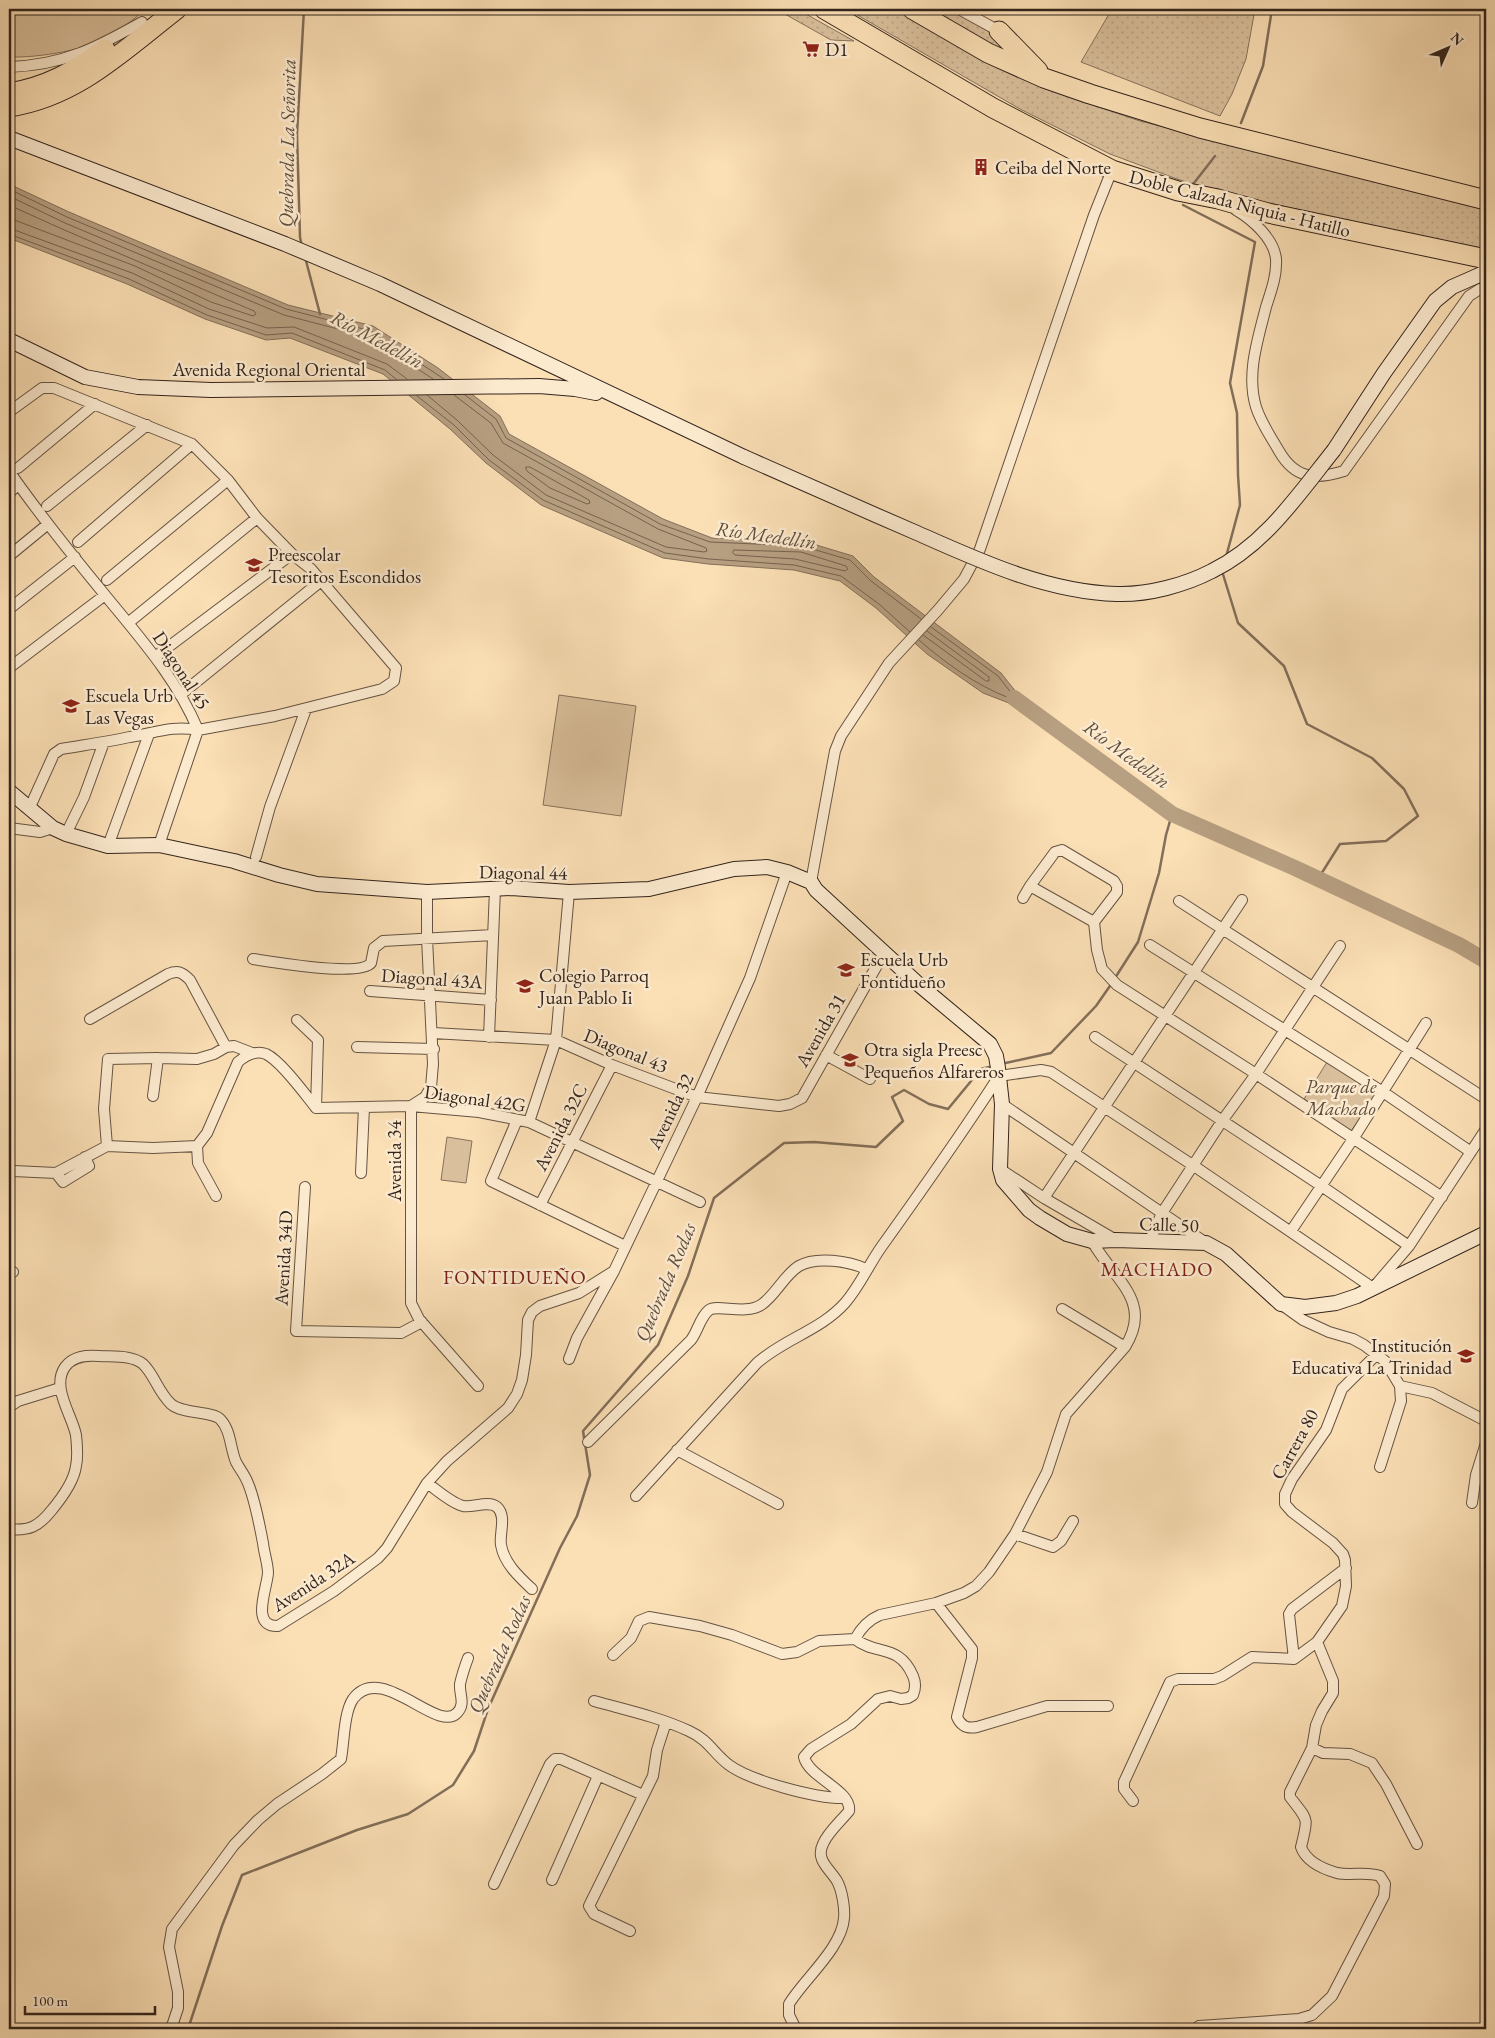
<svg xmlns="http://www.w3.org/2000/svg" width="1495" height="2038" viewBox="0 0 1495 2038" font-family="'EB Garamond',serif">
<defs>
<pattern id="grass-dots" width="8" height="8" patternUnits="userSpaceOnUse" patternTransform="scale(1.25)"><rect width="8" height="8" fill="#d9bf9b"/><path d="M2 2h.1M6 6h.1" fill="none" stroke="#bba485" stroke-width="1.8" stroke-linecap="round"/></pattern>
</defs>
<rect width="100%" height="100%" fill="#fbdfb5"/>
<filter id="stains"><feTurbulence type="fractalNoise" baseFrequency=".004" numOctaves="4"/><feColorMatrix values="0 0 0 0 .2 0 0 0 0 .09 0 0 0 0 .02 0 0 0 .5 -.17"/></filter>
<radialGradient id="worn" r=".72"><stop offset=".6" stop-color="#630" stop-opacity="0"/><stop offset="1" stop-color="#630" stop-opacity=".3"/></radialGradient>
<path fill="url(#grass-dots)" stroke="#86725c" d="M776,9h21l57,32 -23,-1z
M847,9h49l87,49 72,34 85,29 237,58 109,30v42l-267,-59 -42,-13 -67,-25 -90,-45z
M924,9h26l40,23 34,31z
M1112,9h143l-9,50 -14,35 -12,22 -139,-54z"/>
<path fill="#d9bf9b" stroke="#86725c" d="M9,9h137c-10,8 -20,17 -31,24 -25,17 -77,25 -106,24l2,-10 -2,-1z
M559,695l77,11 -15,110 -78,-11z
M1327,1062l50,32 -26,37 -47,-32z
M447,1137l25,4 -6,42 -25,-3z"/>
<path fill="#b79f81" stroke="#826e59" d="M9,184l60,28 219,93 85,21 65,42 62,48 9,18 154,85 49,19 91,3 50,15 21,21 127,96 31,39 -49,-19 -56,-39 -51,-46 -36,-27 -46,-11 -86,-6 -45,-6 -122,-53 -55,-42 -36,-34 -67,-55 -93,-36 -24,2 -61,-21 -78,-35 -118,-46z"/>
<g fill="none" stroke-linecap="round" stroke-linejoin="round">
<path stroke="#75624e" stroke-width="1" d="M9,189l58,28 219,92 85,22 73,48
M9,196l56,27 219,92 85,22 64,42
M9,205l53,24 192,82 2,3 -3,2 -42,-14 -76,-36 -118,-45 -8,-1
M9,228l123,45 77,36 58,19 27,-1 93,37 20,15
M9,234l120,45 78,36 59,20 26,-2 93,37 12,10
M427,395l31,26 35,34 53,40 120,52 38,5 3,-1 -1,-3 -48,-19 -155,-86 -12,-20 -37,-28
M465,395l31,24 10,19 154,86 50,18 92,4 48,14 21,21 50,38
M417,396l37,29 35,35 54,40 122,53 44,6 85,6 47,11 38,28 31,28
M526,467h4l59,33 1,3 -3,1 -37,-16 -23,-17z
M734,550l67,2 45,14 2,3 -3,2 -50,-12 -60,-4 -2,-2z
M923,635l63,46h3v-4l-62,-46
M919,640c26,23 57,45 90,58l2,-1 1,-3 -14,-18 -67,-49"/>
<path stroke="#826e59" stroke-width="2.5" d="M1241,123l22,-57 9,-57
M1194,183l21,-27
M1183,205l72,37 -25,141 7,30 1,62 2,30 -14,52
M302,247l-2,-10 -3,-103 7,-125
M305,257l15,57
M1222,571l16,52 46,43 23,58 65,34 32,31 14,27 -32,25 -46,3 -22,35
M1115,978l23,-36 21,-69 7,-38 6,-21
M1001,1064l50,-11 45,-47 16,-23
M188,2029l34,-103 20,-51 115,-45 51,-16 45,-29 21,-34 14,-42 72,-161 17,-32 13,-41 -7,-44 75,-86 30,-69 26,-78 70,-55 30,-1 62,5 27,-26 -11,-24 12,-7 25,14 19,5 33,-40 12,-3"/>
<path stroke="#b79f81" stroke-width="16" d="M1014,698l158,116 123,54 164,77 27,16"/>
<g stroke="#655342" stroke-width="12">
<path id="street" d="M959,9l40,22
M9,67c55,-2 87,-19 133,-45
M1236,210c17,10 38,29 40,49 1,17 -5,32 -10,48 -8,32 -20,67 -10,100 5,16 15,30 23,44 16,28 36,29 65,20l125,-175 11,-7 6,1
M9,412l33,-24h12l138,56 36,36 29,38 35,36 19,15 79,92 6,7 -2,13 -12,8 -107,27 -77,14c-21,-51 -58,-92 -93,-135 -33,-40 -66,-81 -96,-124
M18,468l77,-64
M9,493l9,-8
M47,506l100,-81
M78,542l114,-98
M9,556l39,-32
M107,580l121,-100
M9,609l66,-52
M128,623l129,-105
M155,657l137,-103
M9,668l96,-73
M180,695l141,-114
M30,807l24,-53 7,-5c23,-4 46,-7 69,-12 25,-4 42,-12 68,-7l-39,115
M9,828l31,4 13,-4
M66,834l18,-37 20,-55
M108,846l41,-112
M256,857l14,-50 36,-98
M811,882l24,-131 6,-15 48,-73 49,-53 26,-31 16,-30 114,-334 18,-45
M1030,886l25,-34 7,-2 52,31 3,5v6l-23,30 3,28 5,19 15,16 139,89 186,123
M427,892v46l6,126 -2,23 -6,10 -14,9v197l8,16 59,67
M1023,898l7,-12 64,36
M1179,901l307,198
M1150,945l233,147 88,60
M253,959c20,3 107,18 118,4l3,-15 9,-7 110,-6
M370,991l121,9
M90,1019l78,-45c10,-4 14,-2 22,6l36,67
M297,1020l21,20 -2,68
M433,1033l123,7 56,25 85,32 82,9 11,-2 12,-6 82,-145
M489,1037l6,-148
M1095,1037l225,148 89,61
M357,1047l77,2
M826,1055l44,24
M153,1096l5,-38
M1002,1104l204,139
M517,1120l-26,61 134,65
M529,1122l27,-82 13,-148
M107,1146l-3,-37 4,-50 50,-1 39,1 17,-5 12,-7 8,-1 18,7
M1000,1169l44,29 72,42
M9,1173l5,-2 42,2 51,-27 46,2 44,-2
M56,1173l7,9 26,-16 -4,-9
M361,1173l3,-66
M305,1187l-9,144 105,2 21,-11
M216,1196l-18,-33 -1,-17 10,-13 31,-71c7,-6 18,-12 28,-8 15,7 39,40 50,54l95,-2 68,6 50,10 171,80
M1044,1198l198,-298
M540,1205l72,-140
M1291,1231l62,-92 73,-116
M1149,1242l13,-29 60,-92 34,-47 84,-128
M9,1274l4,-2
M1282,1305l21,15 26,12 24,7 11,6 21,16 15,25 32,7 54,28
M1062,1309l63,38
M569,1359l8,-21 37,-67 83,-174 53,-119 37,-106
M9,1407l9,-6 42,-13
M588,1442l103,-102c7,-9 9,-23 18,-30 9,-6 36,5 52,-5 15,-10 23,-30 38,-39 17,-10 50,-5 67,3
M677,1450l101,54
M1380,1467l21,-66 -1,-15
M427,1483c10,7 24,20 36,23 10,2 25,-6 34,1 10,9 2,27 4,38 3,18 18,32 31,44
M636,1496l121,-133c27,-24 64,-33 88,-60 15,-17 24,-39 37,-57 40,-56 80,-112 117,-170l42,-6 10,2 143,94 179,122 36,-42 77,-117
M1472,1503l4,-28 10,-32
M9,1529c20,2 29,-2 42,-18 10,-12 23,-29 25,-45 2,-9 1,-22 0,-31 -4,-20 -25,-48 -11,-68 8,-11 21,-12 34,-11 14,1 33,-1 44,8 11,10 15,28 28,40 11,10 41,7 49,15 11,11 10,29 16,43 3,6 8,12 11,19 7,15 13,46 16,62 1,10 5,21 5,30 -1,16 -18,54 10,53l56,-35 44,-33 9,-10 40,-65 20,-22 61,-53 9,-14 5,-14 4,-25 2,-35 4,-8 8,-6 39,-13 35,-22
M1015,1534l38,13 8,-6 12,-20
M936,1603l36,46v9l-15,59c4,9 10,12 20,10l70,-21h61
M613,1655l18,-17 8,-17 10,-4 51,9 32,9 50,19 15,-2 22,-11 36,-2
M1294,1659l-5,-45 3,-5 54,-41
M594,1701c32,9 65,16 95,30 20,9 24,22 40,34 22,16 88,34 116,33
M1312,1748l11,5 27,1 22,9 14,21 31,60
M1133,1801l-9,-12v-7l46,-100 8,-3h36l8,-3 30,-19 42,2 23,-17 25,-36 4,-20 -1,-26 -2,-6 -10,-11 -41,-31 -7,-8v-10l7,-15 34,-49 16,-41 34,-34
M552,1880l46,-104
M494,1884l56,-120 5,-5h6l82,36
M630,1931l-36,-17 -5,-8 64,-130 4,-26 9,-28
M171,2029l7,-21v-16l-9,-45 3,-18 62,-84 24,-25 19,-16 45,-30 19,-15c3,-17 3,-47 12,-60 28,-38 84,35 104,14 9,-9 2,-19 3,-29 2,-9 5,-18 8,-26
M796,2029l-7,-14v-11c15,-25 53,-56 55,-86 1,-10 -2,-28 -7,-37 -7,-12 -22,-21 -14,-37 5,-12 18,-23 26,-33 3,-21 -40,-33 -45,-54l7,-8 40,-25 27,-25 12,-3 11,3 7,-1 5,-3c3,-7 3,-12 0,-19 -14,-33 -37,-20 -58,-37 6,-11 13,-19 25,-24l56,-12 28,-10 12,-7 13,-14 26,-38 32,-62 19,-58 59,-67c29,-46 -12,-68 -33,-106
M1195,2029l4,-3 100,-7 13,-4 20,-19 52,-100 1,-12 -5,-8c-14,-5 -28,0 -43,-3 -14,-4 -31,-12 -36,-26 8,-31 7,-26 -11,-50v-5l22,-44 4,-23 6,-14 11,-18v-12l-16,-39"/>
</g>
<g stroke="#33241c" stroke-width="16">
<path id="secondary" d="M9,138l276,106 95,40 364,173
M9,340l76,37 53,10 73,3 328,-4 36,3 21,4
M1334,450l50,-77 51,-72 17,-14 34,-15
M9,791l44,37 13,6 42,12 51,-1 75,16 45,14 38,9 110,8 84,-4 58,4 80,-3 85,-20 33,-2 20,5 24,10 5,8 101,93 73,61 6,12 2,12 4,36 -2,65 3,11 26,30 11,8 27,16 25,7 24,-1 90,3 20,11 55,50 24,3 31,-4 21,-7 129,-63"/>
</g>
<g stroke="#33241c" stroke-width="21">
<path id="highway" d="M824,9l169,99 119,62 66,21 40,8 50,14 218,46
M912,9l76,44 56,25 46,16 110,34 286,72
M999,31l39,40
M9,93c37,-6 66,-22 96,-44
M9,107c68,-10 115,-57 168,-98"/>
</g>
<use href="#street" stroke="#fceacf" stroke-width="10"/>
<use href="#secondary" stroke="#fceacf" stroke-width="14"/>
<use href="#highway" stroke="#fbdfb5" stroke-width="19"/>
<path stroke="#33241c" stroke-width="2.5" stroke-dasharray="9 9" stroke-linecap="butt" d="M869,9l14,8"/>
<g stroke="#33241c" stroke-width="16" stroke-linecap="butt">
<path id="secondary-bridge" d="M744,457c57,25 115,51 173,76 63,28 130,59 200,61 31,1 68,-9 95,-23 53,-26 86,-76 122,-121"/>
</g>
<use href="#secondary-bridge" stroke="#fceacf" stroke-width="14"/>
</g>
<defs>
<g id="supermarket-bare" transform="scale(1.35)"><path d="M-6-5.5h2.5l.6 2H6L4.5 2H-2.5L-4.4-4H-6ZM-1.5 3.2a1.3 1.3 0 1 0 .1 0ZM3 3.2a1.3 1.3 0 1 0 .1 0Z" fill="#8f2418" stroke="#fceacf" stroke-width="2.5" paint-order="stroke"/></g>
<g id="building-bare" transform="scale(1.35)"><path d="M-4-6H4V6H1V3H-1V6H-4ZM-2.5-4.3h1.7v1.8h-1.7ZM.8-4.3h1.7v1.8H.8ZM-2.5-1h1.7V.8h-1.7ZM.8-1h1.7V.8H.8Z" fill="#8f2418" stroke="#fceacf" stroke-width="2.5" paint-order="stroke"/></g>
<g id="school-bare" transform="scale(1.35)"><path d="M0-5L7-2L0 1L-7-2ZM-4 1L0 2.5L4 1V4Q0 6-4 4Z" fill="#8f2418" stroke="#fceacf" stroke-width="2.5" paint-order="stroke"/></g>
</defs>
<g fill-rule="evenodd">
<use href="#supermarket-bare" x="811" y="49"/>
<use href="#building-bare" x="981" y="167"/>
<use href="#school-bare" x="254" y="565"/>
<use href="#school-bare" x="71" y="706"/>
<use href="#school-bare" x="846" y="970"/>
<use href="#school-bare" x="525" y="986"/>
<use href="#school-bare" x="850" y="1060"/>
<use href="#school-bare" x="1466" y="1356"/>
</g>
<g text-anchor="middle" stroke-width="5" stroke-linejoin="round" paint-order="stroke">
<g font-size="19" fill="#33241c" stroke="#fceacf" text-anchor="start">
<text x="825" y="56">D1</text>
<text x="995" y="174">Ceiba del Norte</text>
<text x="268" y="561">Preescolar<tspan x="268" dy="22">Tesoritos Escondidos</tspan></text>
<text x="85" y="702">Escuela Urb<tspan x="85" dy="22">Las Vegas</tspan></text>
<text x="860" y="966">Escuela Urb<tspan x="860" dy="22">Fontidueño</tspan></text>
<text x="539" y="982">Colegio Parroq<tspan x="539" dy="22">Juan Pablo Ii</tspan></text>
<text x="864" y="1056">Otra sigla Preesc<tspan x="864" dy="22">Pequeños Alfareros</tspan></text>
<text x="1452" y="1352" text-anchor="end">Institución<tspan x="1452" dy="22">Educativa La Trinidad</tspan></text>
</g>
<g font-size="19" fill="#33241c" stroke="#fceacf">
<text transform="translate(1240 203) rotate(14)" y="7">Doble Calzada Niquia - Hatillo</text>
<text x="269" y="376">Avenida Regional Oriental</text>
<text transform="translate(182 670) rotate(57)" y="7">Diagonal 45</text>
<text transform="translate(523 872) rotate(1)" y="7">Diagonal 44</text>
<text transform="translate(432 978) rotate(4)" y="7">Diagonal 43A</text>
<text transform="translate(820 1030) rotate(-60)" y="7">Avenida 31</text>
<text transform="translate(626 1050) rotate(22)" y="7">Diagonal 43</text>
<text transform="translate(475 1098) rotate(8)" y="7">Diagonal 42G</text>
<text transform="translate(670 1111) rotate(-64)" y="7">Avenida 32</text>
<text transform="translate(560 1127) rotate(-63)" y="7">Avenida 32C</text>
<text transform="translate(394 1161) rotate(-90)" y="7">Avenida 34</text>
<text transform="translate(1169 1224) rotate(2)" y="7">Calle 50</text>
<text transform="translate(283 1258) rotate(-87)" y="7">Avenida 34D</text>
<text transform="translate(1294 1444) rotate(-61)" y="7">Carrera 80</text>
<text transform="translate(313 1581) rotate(-33)" y="7">Avenida 32A</text>
</g>
<g font-size="19" font-style="italic" fill="#5c4b3c" stroke="#fceacf">
<text x="1341" y="1093">Parque de<tspan x="1341" dy="22">Machado</tspan></text>
</g>
<g font-size="20" font-style="italic" fill="#614f3f" stroke="#fceacf">
<text transform="translate(287 143) rotate(-89)" y="7">Quebrada La Señorita</text>
<text transform="translate(377 339) rotate(28)" y="7">Río Medellín</text>
<text transform="translate(766 535) rotate(8)" y="7">Río Medellín</text>
<text transform="translate(1127 754) rotate(36)" y="7">Río Medellín</text>
<text transform="translate(665 1282) rotate(-67)" y="7">Quebrada Rodas</text>
<text transform="translate(499 1654) rotate(-66)" y="7">Quebrada Rodas</text>
</g>
<g font-size="20" letter-spacing="1" fill="#7a1f14" stroke="#fceacf">
<text x="1157" y="1276">MACHADO</text>
<text x="515" y="1284">FONTIDUEÑO</text>
</g>
</g>
<rect width="1495" height="2038" fill="none" stroke="#fbdfb5" stroke-width="30"/>
<rect x="10" y="10" width="1475" height="2018" fill="none" stroke="#33241c" stroke-width="2.5"/>
<rect x="15" y="15" width="1465" height="2008" fill="none" stroke="#33241c"/>
<g transform="translate(1448 48) rotate(45)" stroke="#fceacf" stroke-width="4" paint-order="stroke">
<path d="M0-4L9 19L0 12L-9 19Z" fill="#33241c"/>
<text y="-8" font-size="14" font-weight="bold" text-anchor="middle" fill="#33241c">N</text>
</g>
<path d="M25 2006v8h130v-8" fill="none" stroke="#33241c" stroke-width="2.5"/>
<text x="32" y="2006" font-size="15" fill="#33241c" stroke="#fceacf" stroke-width="4" paint-order="stroke">100 m</text>
<rect width="100%" height="100%" filter="url(#stains)"/>
<rect width="100%" height="100%" fill="url(#worn)"/>
</svg>
